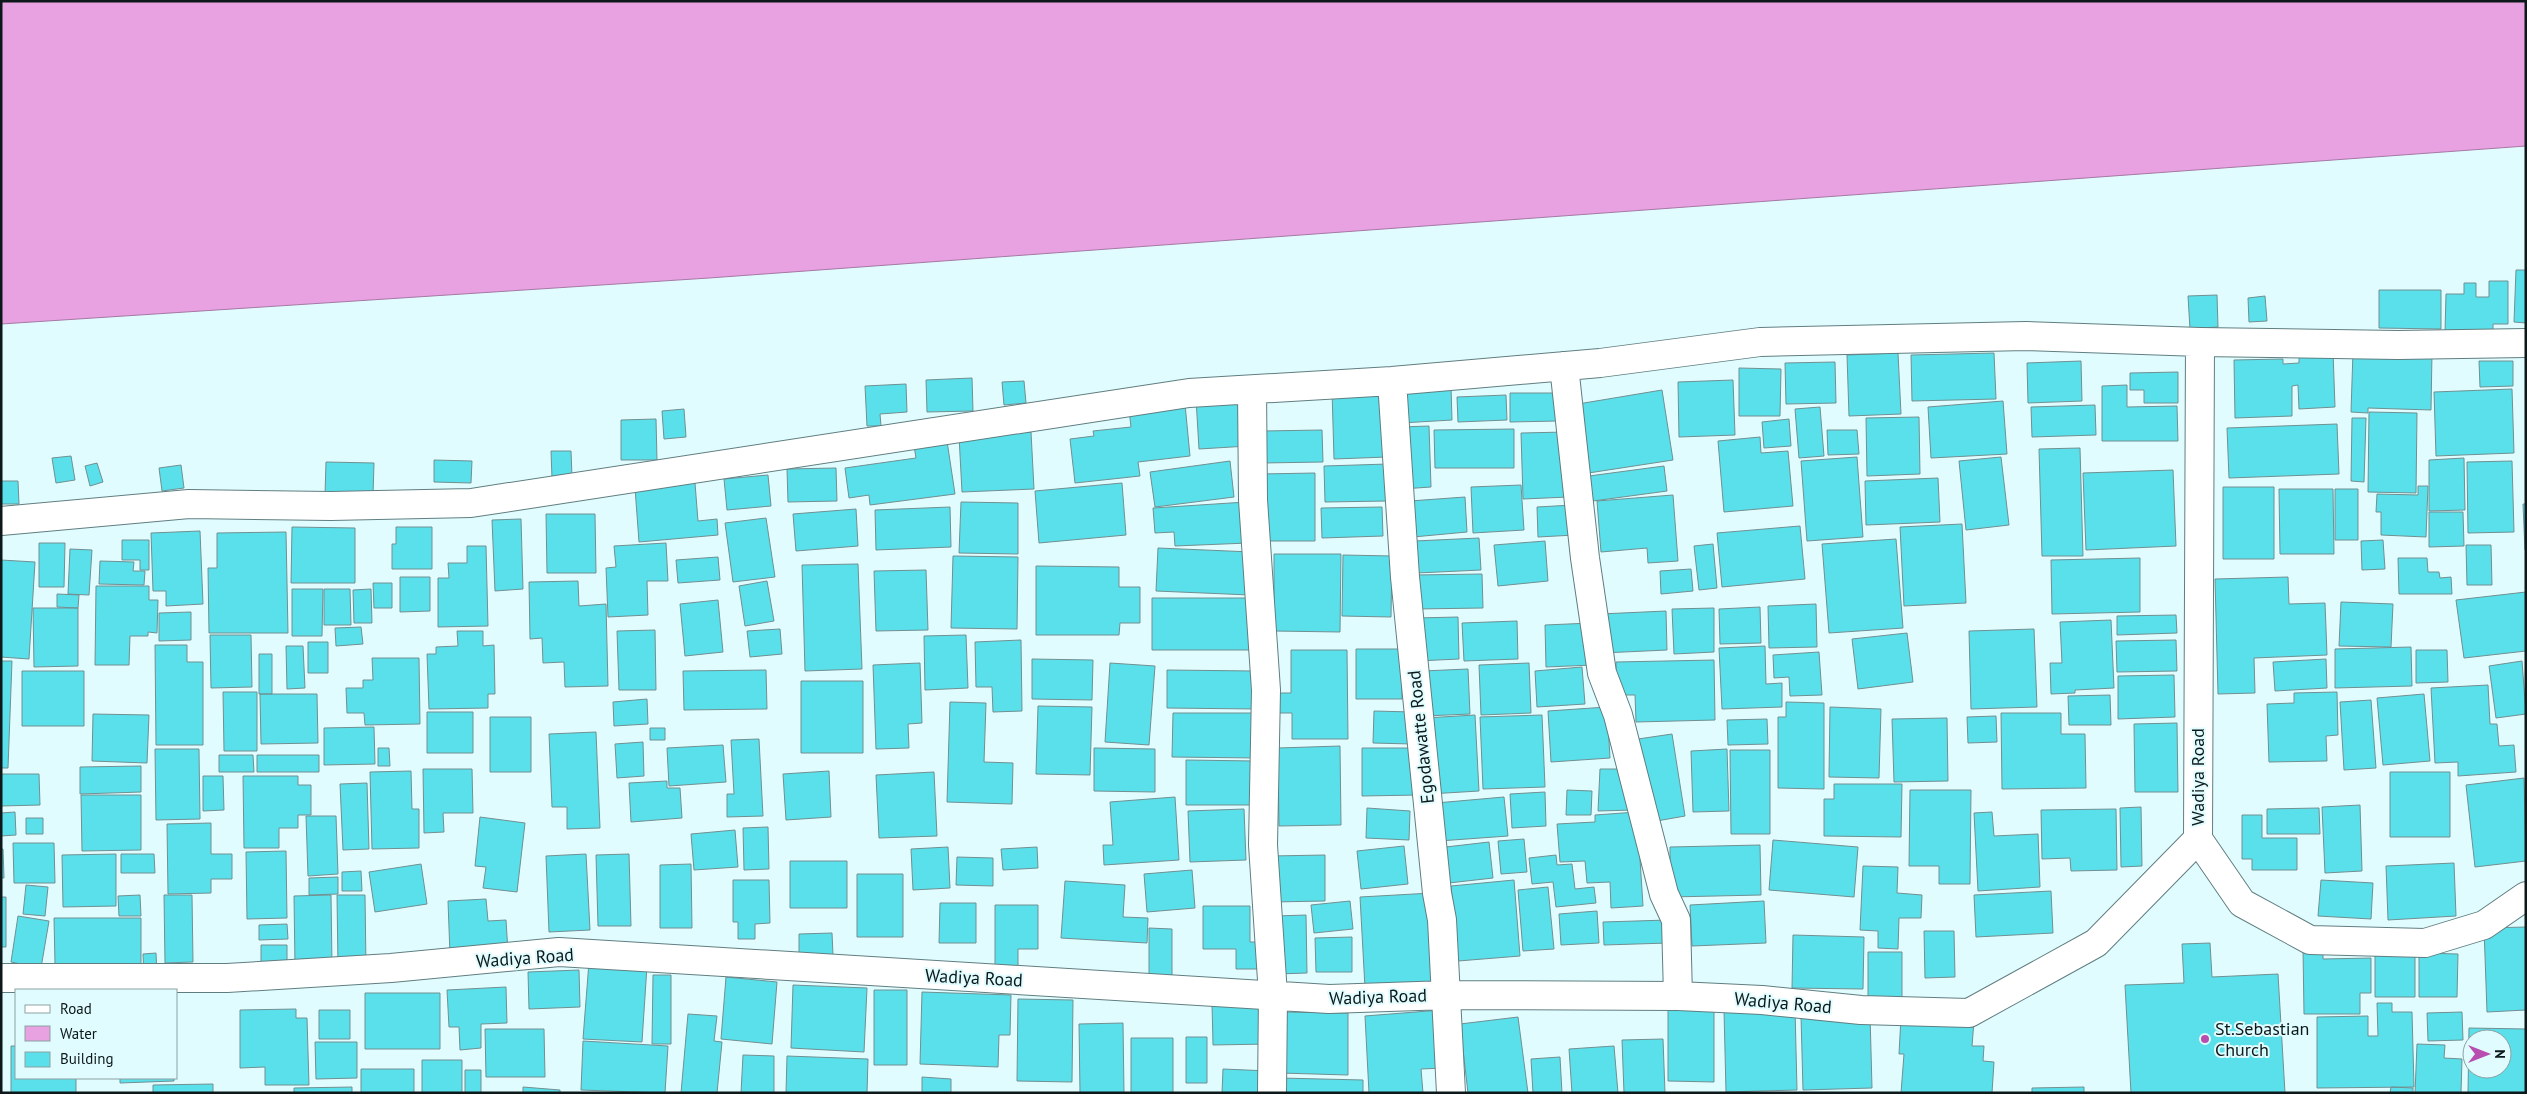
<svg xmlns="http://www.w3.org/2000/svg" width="2527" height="1094" viewBox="0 0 2527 1094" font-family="'PT Sans',sans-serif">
<rect width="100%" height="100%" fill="#e1fcfe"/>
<path fill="#e8a1e1" stroke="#a678a5" d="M1,1h2525v145l-1817,132 -708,46z"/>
<path fill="#59e0ea" stroke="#709092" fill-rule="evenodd" d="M2516,270h10v53l-12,-1z
M2489,281h19v43h-15v8h-48l1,-38h18v-11h12v14h13z
M2379,290h62v39l-62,-1z
M2217,295l1,32 -28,2 -2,-33z
M2265,296l2,25 -18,1 -1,-24z
M2333,351l2,56 -36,2 -1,-24 -6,1v30l-57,2 -1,-58 49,-1v5l16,-1v-10z
M2353,351l79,2 -1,57 -63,-2v5l-17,-1z
M1898,353l3,61 -52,2 -2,-61z
M1994,353l2,46 -84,2 -1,-46z
M2081,361l1,40 -54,2 -1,-40z
M2479,361h34v25l-33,1z
M1835,362l1,41 -50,1 -1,-41z
M1739,368l42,1 -1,47h-41z
M2178,372v31h-34v-13h-14v-17z
M972,378l1,33 -46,1 -1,-32z
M1733,380l2,55 -56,2 -1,-55z
M1024,381l2,22 -22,2 -2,-23z
M906,384l1,28 -27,2 1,12h-14l-2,-40z
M2127,385v22l50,-1 1,35h-76v-55z
M1451,387l1,33 -51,3 -1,-34z
M1385,389l2,68 -53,2 -2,-69z
M2512,389l2,64 -78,3 -2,-64z
M1662,390l11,70 -91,14 -10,-69z
M1510,393h48v28l-48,1z
M1506,395l1,25 -49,2 -1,-25z
M1246,397l2,49 -49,3 -3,-50z
M2003,401l4,53 -76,4 -3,-51z
M1185,404l5,52 -52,6 2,14 -65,7 -5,-44 24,-3 -1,-5 38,-4 -2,-17z
M2095,405l1,30 -64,2 -1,-30z
M1820,407l4,49 -25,2 -4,-49z
M684,409l2,28 -22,2 -2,-28z
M2369,412l48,1 -1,80 -48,-1z
M1919,417l1,57 -53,2 -1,-58z
M2352,418h14l-2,64 -13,-1z
M656,419l1,41h-36v-40z
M1789,419l2,27 -27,2 -2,-26z
M2337,424l2,50 -110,4 -2,-50z
M1429,426l2,61 -29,2 -2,-62z
M1514,429v39h-79l-1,-38z
M1322,430l1,32 -60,1v-32z
M1827,430h30l2,24 -31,1z
M1031,432l3,57 -72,3 -3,-56z
M1566,432l2,65 -45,2 -2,-66z
M1760,437l1,16 27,-2 5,55 -69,6 -6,-71z
M947,441l8,53 -85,11 -1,-10 -20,3 -4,-30 71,-10 -2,-12z
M2080,448l3,108h-41l-3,-107z
M551,451h20l1,26 -20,1z
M71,456l4,24 -19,3 -4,-25z
M1857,457l6,80 -56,4 -6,-80z
M2001,457l8,68 -43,5 -7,-69z
M2464,458l1,52 -36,1v-51z
M434,460l38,1 -1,22 -37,-1z
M1230,461l4,36 -79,10 -5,-35z
M2512,461l2,71 -46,1 -1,-71z
M326,462l48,1 -1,32h-48z
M97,463l6,19 -13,4 -5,-20z
M1388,464v37l-63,1 -1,-36z
M181,465l3,23 -22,3 -3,-23z
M1664,466l3,25 -74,10 -4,-25z
M836,468l1,33 -49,1 -1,-33z
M2173,470l3,76 -90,4 -3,-77z
M1315,473v68h-54v-67z
M768,475l3,31 -44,4 -3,-31z
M1938,478l2,44 -74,3 -1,-44z
M1,481h17l1,23h-18z
M695,483l3,38 19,-2 1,16 -79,7 -4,-54z
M1122,483l4,52 -87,8 -4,-52z
M1521,485l3,45 -51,3 -2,-46z
M2418,486h10l-2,51 -45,-2v-23h-5l1,-18 41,1z
M2223,487h51v72h-51z
M2279,489h54l1,65h-54z
M2335,489h23v51h-23z
M1673,495l5,66 -30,2 -1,-15 -46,4 -4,-51z
M1465,497l2,35 -54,5 -3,-36z
M961,502l57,1v51l-59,-1z
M1246,502l2,41 -73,3 -1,-14 -19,1 -2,-25z
M2523,504h3v46h-1z
M1573,505l2,30 -37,2 -1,-30z
M950,507l1,40 -75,3 -1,-40z
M1382,507l1,29 -61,2 -1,-30z
M856,509l2,37 -62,5 -3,-37z
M2429,512h34l1,34 -35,1z
M546,514h49l1,59h-49z
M766,518l9,59 -42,5 -8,-59z
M521,519l2,70 -28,2 -3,-71z
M1962,524l4,79 -62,3 -4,-79z
M1800,526l5,53 -83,8 -5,-54z
M292,527l63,1v55h-64z
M396,527h36v42h-40v-25h4z
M200,531l3,73 -37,2v-15h-13l-2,-58z
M286,532l2,101h-79l-1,-65h9v-35z
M1479,538l2,32 -64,3 -2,-32z
M1896,539l7,89 -74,5 -7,-89z
M122,540h27v30h-9v-10h-18z
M2383,540l2,29 -23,1 -1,-29z
M1545,541l3,40 -50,5 -4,-41z
M39,543h26l-1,44h-25z
M666,543l2,38h-21l1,34 -40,2 -2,-49 10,-1 -2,-21z
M1713,544l4,44 -18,2 -5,-44z
M2466,545h25l1,40h-25z
M467,546h19l2,80 -50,1v-49h11l-1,-15h19z
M1158,548l94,4 -2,43 -94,-4z
M70,549l22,1 -3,45 -21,-1z
M1274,554h67l-1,78 -66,-1z
M1343,555l49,1 -1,61 -49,-1z
M953,556l65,1 -1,72 -66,-1z
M718,557l2,23 -42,3 -2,-23z
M2140,558v54l-88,2 -1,-54z
M2398,558h29l1,14h11l1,6 11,-1 1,17h-53z
M1,560l34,2 -6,97 -28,-2z
M100,561l34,1 -1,9h12l-1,14 -45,-1z
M858,564l4,105 -57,2 -3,-106z
M1036,566l83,1v20h21v36h-20l-1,12h-83z
M1691,569l2,22 -32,3 -1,-23z
M926,570l2,60 -52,1 -2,-60z
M1482,574l1,34 -67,1 -1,-34z
M400,577h30v34l-30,1z
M2288,577l1,27 36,-1 2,52 -73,3 1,35 -37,1 -3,-115z
M578,581l1,25 27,-2 2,82 -43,1 -1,-25 -21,1 -1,-25 -12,1 -1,-57z
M767,581l7,40 -29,5 -6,-40z
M373,583h19v25h-18z
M96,586h53v14h9l-1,33 -9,-1v4h-18l-1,29h-34z
M292,589h31l-1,47h-30z
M324,589h26l1,36h-27z
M371,589l1,34h-18l-1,-33z
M2526,592v59l-62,7 -8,-58z
M57,594l22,1 -1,13 -21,-1z
M1152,598h100l-1,52h-99z
M718,600l5,52 -38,4 -5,-52z
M2341,602l52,2 -2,43 -52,-1z
M1816,604l1,43 -48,1 -1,-42z
M1760,607l1,36 -41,1 -1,-35z
M33,608h45v58l-44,1z
M1714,608v44l-40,2 -2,-45z
M1666,611l1,39 -65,3 -2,-39z
M191,612v28l-32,1v-28z
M2176,615l1,18 -60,2v-19z
M1458,617l1,42 -42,2 -1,-43z
M2111,620l3,68 -39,2v3l-24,1 -1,-31h12l-2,-41z
M1517,621l1,38 -54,2 -2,-38z
M1591,623l2,42 -47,2 -1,-42z
M361,627l2,17 -27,2 -1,-18z
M780,629l2,25 -32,3 -3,-26z
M2034,629l3,78 -66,2 -2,-78z
M655,630l1,60h-37l-2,-59z
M457,631h26v15l11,-1 1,49h-7v14l-59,1 -2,-55h9v-7l22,-1z
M1907,633l6,49 -55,7 -6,-50z
M210,635h41l1,52 -41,1z
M966,635l2,53 -43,2 -1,-54z
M1021,640l1,71 -29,1 -1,-25h-16l-1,-45z
M2176,640l1,31 -60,1 -1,-31z
M308,642h20v31h-20z
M155,645h32v17h16v83h-47z
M286,646h17l2,42 -18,1z
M1765,646l1,38 16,-1v24l-60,2 -3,-61z
M2411,647l1,39 -77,2v-39z
M1356,649h46v50h-46z
M1291,650h56l1,89h-56v-26h-14l-1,-20h14z
M2416,650h31l1,32 -32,1z
M1819,652l3,43 -32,1 -1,-19 -15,1 -1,-23z
M259,654h13v40h-13z
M372,658h47l1,66 -55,1 -1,-12h-17l-1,-25h17v-8h10z
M1032,659l61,1 -1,40 -60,-1z
M2326,659l1,29 -52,3 -2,-29z
M1714,660l1,60 -79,2 -1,-27h-19v-33z
M1,661h11l-4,107h-7z
M2522,661l4,53 -30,4 -7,-52z
M920,663l2,60 -14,1 1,24 -33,1 -3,-84z
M1110,663l45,3 -6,79 -44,-3z
M1529,663l2,50 -50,2 -2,-50z
M1582,667l3,37 -48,3 -2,-36z
M1468,669l2,45 -45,2 -2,-45z
M766,670l1,39 -83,1 -1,-39z
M1167,670l88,1v38l-88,-1z
M22,671h62v55h-62z
M2174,675l1,42 -57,2v-43z
M801,681h62v72h-62z
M2488,685l2,39h7l2,22 15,-1 2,27 -58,4v-14l-23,1 -4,-75z
M223,692h34v59h-33z
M2337,692l1,43 -12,1 1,25 -58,1 -2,-58 27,-1v-10z
M260,694h57l1,49 -57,1z
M2424,694l6,67 -47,4 -6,-67z
M2110,695l1,30h-42l-1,-29z
M647,699l1,25 -34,2 -1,-24z
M2371,700l5,68 -32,2 -4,-68z
M950,702l36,1 -2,59 29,1 -1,41 -65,-2z
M1786,702l38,1v86l-46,-1v-71h8z
M1038,706l54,1 -2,68 -54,-1z
M1607,707l3,51 -59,4 -3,-51z
M1830,707l51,2 -2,69 -50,-1z
M1374,711l38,1 -1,32 -38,-1z
M427,712h46v41h-46z
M1173,713h85v45l-86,-1z
M2001,713h60v21h24l1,54 -84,1z
M93,714l56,1 -2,48 -55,-2z
M1475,715l4,76 -50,3 -4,-76z
M1542,715l3,72 -62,2 -3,-72z
M1996,716l1,26 -29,1 -1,-26z
M490,717h41v55h-41z
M1947,718l1,63 -54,1 -2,-63z
M1767,719l1,25 -40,1 -1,-25z
M2177,723l1,69h-43l-1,-68z
M374,727l1,37 -51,1v-37z
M650,728h15v12h-15z
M596,732l4,96 -33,1v-22h-15l-3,-73z
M1672,734l13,82 -34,6 -13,-83z
M759,739l4,77 -36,1v-23h7l-3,-54z
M643,742l1,34 -27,2 -2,-34z
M723,745l3,37 -57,4 -2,-38z
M1340,746l1,79 -62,1 -1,-78z
M378,748h11l1,18h-12z
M1094,748l61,1v43l-61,-1z
M1362,748h56l1,47 -57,1z
M155,749h44l1,70 -44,1z
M1727,749l2,62 -36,1 -2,-61z
M1730,750h40v84h-39z
M219,755h34l1,17h-35z
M257,755h62v17h-62z
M1186,760l69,1 -1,44h-68z
M141,766v26l-61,2v-27z
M423,769h49l1,44h-30l1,19 -20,1z
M1600,769h27l6,41 -35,1z
M411,771l1,38h7v39l-47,1 -2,-77z
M829,771l2,46 -45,3 -3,-46z
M934,772l3,64 -58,2 -3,-63z
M2390,772h60v65h-60z
M1,774h38l1,31 -39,1z
M203,776h20l1,34 -21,1z
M243,776h55v9h13v30h-13v13h-19v20h-35z
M2524,778l2,83 -51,6 -9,-82z
M667,781v7h13l2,30 -51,4 -2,-39z
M367,783l2,66 -26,1 -3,-66z
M1834,784h68l-1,53 -77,-1v-37h10z
M1567,790l25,1 -1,24h-25z
M1910,790h61l-1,94h-31v-18h-30z
M1545,792l1,34 -34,2 -2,-34z
M81,795h60v55l-59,1z
M1175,797l4,63 -75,5 -1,-20h10l-3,-43z
M1504,797l4,39 -69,5 -3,-38z
M2360,805l2,66 -37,2 -3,-66z
M2141,807l1,59 -21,1 -1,-59z
M1367,808l43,3 -1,29 -43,-2z
M2319,808l1,26h-53v-25z
M1244,809l2,51 -56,2 -2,-51z
M2116,809l1,61 -46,1 -1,-13 -28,1 -1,-49z
M15,812l1,23 -15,1v-23z
M1637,812l6,94 -32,2 -1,-26 -23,1 -2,-22 -25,1 -3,-38 38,-2v-7z
M1992,812l2,24 44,-2 2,53 -62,4 -4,-78z
M2242,815h20v23h35v32h-45v-11h-10z
M306,816h30l2,58 -30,2z
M480,817l45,6 -8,69 -34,-4 3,-21 -11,-1z
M26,818h17v16h-17z
M211,823v31h21v25h-21v14l-43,1 -1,-70z
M768,827l1,42 -25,1 -1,-42z
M735,830l3,37 -44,3 -3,-36z
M1524,839l3,33 -26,2 -3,-33z
M1773,840l85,7 -4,50 -85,-7z
M1489,842l4,36 -53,6 -3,-36z
M13,843h41l1,40h-41z
M1760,845l1,50 -91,2v-50z
M1404,846l4,38 -47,5 -4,-38z
M948,847l2,41 -37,2 -2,-41z
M1037,847l1,21 -35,2 -2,-21z
M1,849h2l1,29h-3z
M286,851l1,67 -40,1 -1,-67z
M116,854v52l-53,1 -1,-52z
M121,854h33l1,19h-34z
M586,854l4,76 -41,2 -3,-76z
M629,854l2,72h-33l-2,-71z
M1325,855v46l-53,1 -1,-46z
M1556,855l1,10 15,-1 3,25 19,-2 2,16 -40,4 -3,-25 -21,2 -3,-26z
M957,857l36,1v28l-37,-1z
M790,861h57v47h-57z
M2454,863l2,53 -68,4 -2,-54z
M421,864l6,40 -52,8 -6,-40z
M691,864l1,64h-32v-63z
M1863,866l35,1 -1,26 25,2 -1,23h-22l-1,31 -20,-1v-17l-18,-1z
M1192,870l3,38 -48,4 -3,-38z
M361,871l1,20h-20v-19z
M857,874h46v63h-46z
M338,877v17l-29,1v-17z
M733,880h36l1,43 -15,1v15h-17v-17h-5z
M1514,880l6,76 -62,5 -7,-75z
M2321,880l52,3 -2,36 -53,-3z
M1065,881l60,4 -2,32 25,1 -1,25 -86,-5z
M26,885l22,2 -3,29 -22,-2z
M1548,887l6,62 -31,2 -5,-61z
M2051,891l2,42 -77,4 -2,-42z
M1432,893l5,91 -72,4 -5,-91z
M140,895l1,21h-22l-1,-20z
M164,895h28l1,67 -28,1z
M331,895l1,71h-37l-1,-70z
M337,895h28l1,71h-28z
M1,897h5v50h-5z
M486,899l2,22 18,-1 2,32 -58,3 -2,-54z
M1350,901l3,28 -39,4 -3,-28z
M1764,901l2,42 -74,3 -2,-41z
M940,903h36v40h-37z
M995,905h43v44h-20v17h-23z
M1203,906h47v36h13v27h-27v-20h-33z
M1597,911l2,32 -38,2 -2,-31z
M1306,915l1,58 -30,1 -1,-58z
M18,916l31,5 -8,47 -30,-6z
M54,918h87v46h-86z
M1668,920v23l-64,2 -1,-23z
M287,924l1,15 -29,1v-15z
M2526,927v83l-39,2 -3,-84z
M1149,928l23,1v50h-23z
M1924,931h30l1,46 -30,1z
M832,933l1,22 -34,1v-22z
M1793,935l71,2 -1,52 -71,-1z
M1352,937v35h-36l-1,-34z
M2210,943l2,34 66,-3 7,119h-154l-6,-108 59,-2 -2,-39z
M261,945h26v17h-26z
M2303,949h20v10l48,-1v35h-11v21h-56z
M1868,952h34v52h-34z
M156,953l1,22 -13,1 -1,-22z
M2419,953l39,1 -1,43h-38z
M2375,955h40v42h-40z
M589,962l58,4 -5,76 -59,-3z
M579,970l1,37 -51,2 -1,-37z
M653,975h18v69h-19z
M726,977l51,5 -5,62 -51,-5z
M793,985l74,3 -3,64 -73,-4z
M506,987l1,36 -26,1v24l-21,2 -1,-23h-10l-2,-37z
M874,990h33v75h-33z
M922,992l89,3 -1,40h-11l-1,32 -78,-3z
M365,993h75v56h-75z
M1018,999l55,1 -1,82 -55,-1z
M1267,1002l1,42 -55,1 -1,-41z
M2377,1003h15v9h20l2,75 -97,1v-71l51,-1v20h10z
M1795,1008l2,82 -71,2 -2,-82z
M296,1009v9h11l2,67h-44v-18l-25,1v-58z
M319,1010h31v29h-31z
M1441,1010l3,58 -23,1 2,24h-54l-4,-77z
M1668,1010h46v72l-46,-1z
M1281,1012l67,1v62l-68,-2z
M2462,1012l1,28 -35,1 -1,-28z
M688,1014l29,2 -3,25 8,1 -5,51h-36z
M1870,1014l2,74 -69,2 -2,-74z
M1518,1017l10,76h-60l-8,-69z
M1901,1017l73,4 -2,25h12l-1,15 11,1 -2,31h-91l3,-39h-5z
M1123,1023l1,70h-44l-1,-69z
M2469,1028l57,1v64h-58zM2472,1039h30v30h-30z
M485,1029h59l1,48h-59z
M1186,1037h21v46h-21z
M1131,1038h42v55h-42z
M1663,1039l2,54h-41l-2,-53z
M583,1041l85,5 -3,47 -84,-3z
M315,1042h42v36l-41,1z
M2417,1044l28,1 -1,13 18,1 -1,34h-46z
M11,1046h5v32h60v15h-65z
M1614,1046l4,47h-46l-3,-44z
M743,1055l31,1v37h-33z
M787,1056l81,3 -1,34h-81z
M1560,1057l2,36h-29l-2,-34z
M422,1060h40v33h-40z
M361,1069h53v24h-53z
M1223,1069l46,2v22h-47z
M465,1070h16v23h-16z
M922,1077l29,2v14h-29z
M120,1078h54v3l-54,2z
M1280,1078l83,2v13h-84z
M213,1084v9h-60v-8z
M352,1087v6h-58v-5z
M523,1087l37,3v3h-37z
M2084,1087v6h-52v-5z
M2391,1087l22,1v5h-23z"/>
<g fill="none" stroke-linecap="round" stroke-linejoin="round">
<g stroke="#607e80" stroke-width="30">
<path id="minor" d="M1564,366l21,192 17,115 16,42 46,179 12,26 2,76
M1392,381l13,196 32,316 5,27 9,173
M1252,390l1,110 13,190 -3,155 10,150 -1,98
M1,521l188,-17 142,2 140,-3 718,-110 203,-12 208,-18 160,-21 266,-6 174,6 198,3 128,-2
M2198,839l44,64 68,37 115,3 59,-18 42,-29
M1,978h226l164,-10 168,-16 770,47 119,-4 230,1 84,4 99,10 108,3 127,-70 102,-104 2,-497"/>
</g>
<use href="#minor" stroke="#fff" stroke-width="28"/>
</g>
<circle fill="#b74eb0" stroke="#e1fcfe" stroke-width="2" cx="2205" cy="1039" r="5"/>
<g text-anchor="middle" stroke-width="4" stroke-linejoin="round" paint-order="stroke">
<g font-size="18" fill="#0c1819" stroke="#e1fcfe">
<text transform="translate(1421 737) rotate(-96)" y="6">Egodawatte Road</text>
<text transform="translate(2198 777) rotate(-90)" y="6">Wadiya Road</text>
<text transform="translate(525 958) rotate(-4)" y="6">Wadiya Road</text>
<text transform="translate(974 978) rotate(3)" y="6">Wadiya Road</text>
<text transform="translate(1378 997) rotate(-2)" y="6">Wadiya Road</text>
<text transform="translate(1783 1003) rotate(5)" y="6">Wadiya Road</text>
</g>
<g font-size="18" fill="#0c1819" stroke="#e1fcfe" text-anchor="start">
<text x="2215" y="1035">St.Sebastian<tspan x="2215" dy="21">Church</tspan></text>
</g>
</g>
<rect width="2527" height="1094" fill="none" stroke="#0c1819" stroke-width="5"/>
<rect x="15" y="989" width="162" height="90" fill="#e1fcfe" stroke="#8ca1a2"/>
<rect x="25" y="1005" width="25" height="8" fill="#ffffff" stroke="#8ca1a2"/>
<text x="60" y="1014" font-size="15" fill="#0c1819">Road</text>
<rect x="25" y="1026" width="25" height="15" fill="#e8a1e1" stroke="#8ca1a2"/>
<text x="60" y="1039" font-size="15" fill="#0c1819">Water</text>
<rect x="25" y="1052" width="25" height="15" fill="#59e0ea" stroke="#8ca1a2"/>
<text x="60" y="1064" font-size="15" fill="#0c1819">Building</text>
<g transform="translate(2487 1054) rotate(90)"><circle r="24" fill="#e1fcfe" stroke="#8ca1a2"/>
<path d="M0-4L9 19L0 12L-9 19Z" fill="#b74eb0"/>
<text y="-8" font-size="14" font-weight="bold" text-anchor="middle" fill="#0c1819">N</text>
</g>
</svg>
